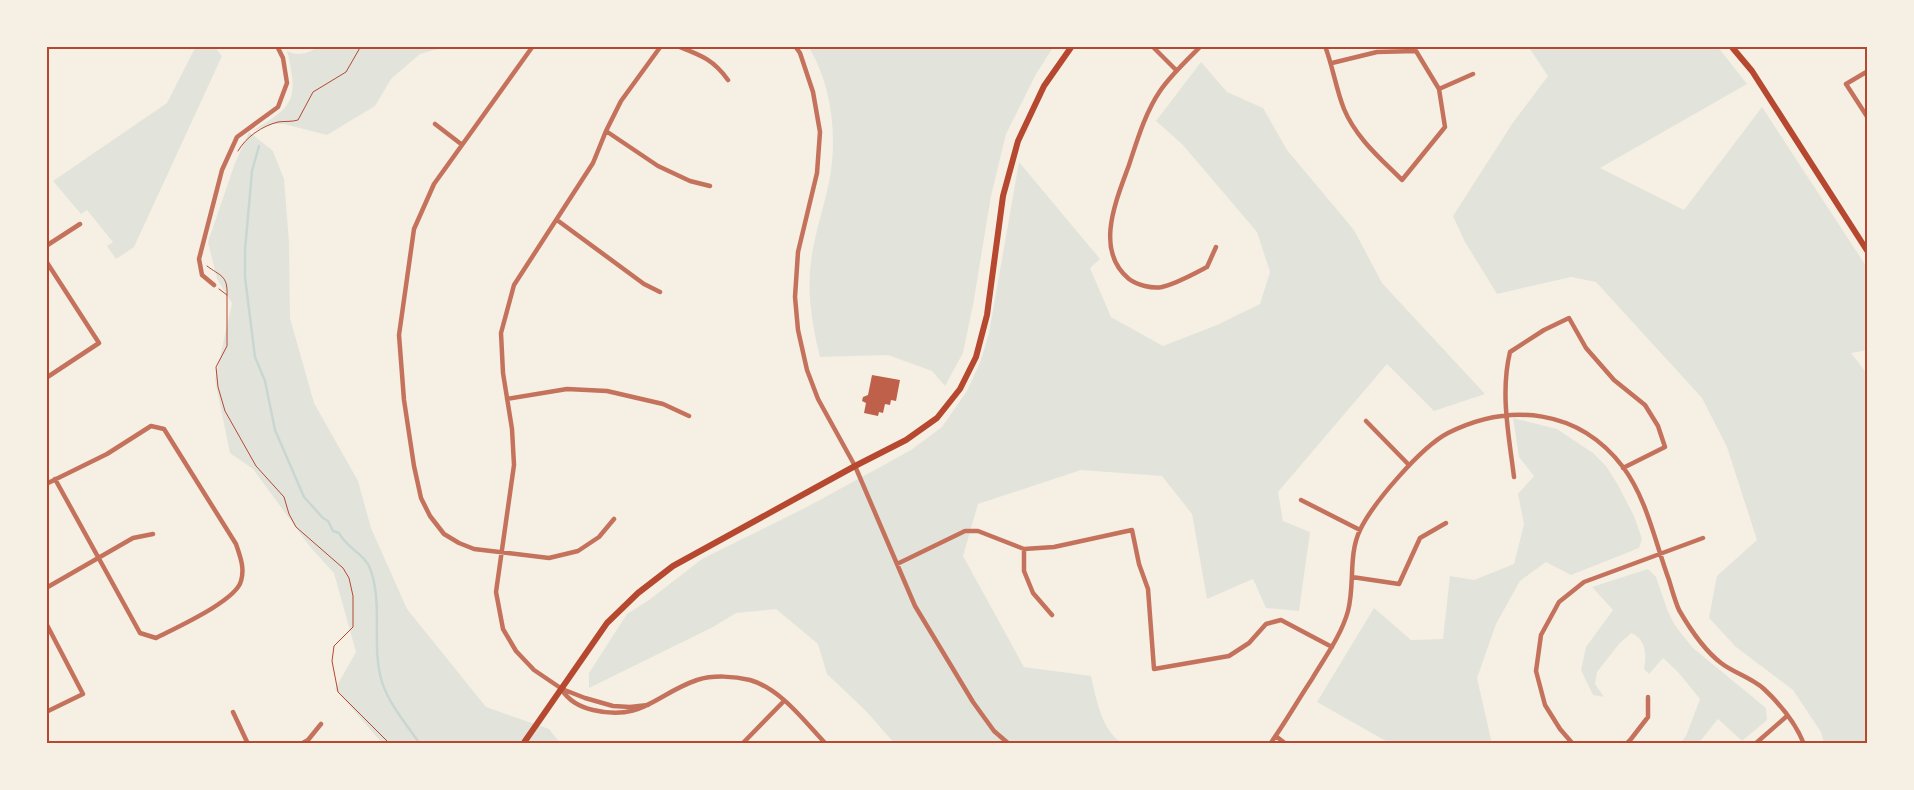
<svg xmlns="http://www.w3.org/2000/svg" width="1914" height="790" viewBox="0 0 1914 790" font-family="Mulish,sans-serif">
<rect width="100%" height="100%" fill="#f6efe4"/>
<path fill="#e2e4dc" d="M196,46h18l8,10 -88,191 -18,12 -9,-13 6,-4 -26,-32 -6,4 -28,-33 114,-78z
M320,46h128l-28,8 -29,25 -16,27 -48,29 -43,-11h-11l-21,7c42,-25 47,-31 35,-80 13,6 21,2 33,-5z
M808,46h246l-18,28 -30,60 -15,62 -18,109 -10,48 -18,33 -13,-15 -44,-16 -68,2c-7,-28 -12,-56 -10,-86 2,-30 13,-59 19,-89 9,-43 3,-98 -21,-136z
M1528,46h189l30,38 -147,84 84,42 78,-103 106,162v81l-17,3 17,22v369h-44l-3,-12 -28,-42 -57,-43 -27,-29 8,-42 40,-36 -30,-93 -25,-49 -106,-116 -25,-5 -74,17 -32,-52 -12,-26 59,-92 36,-48z
M1201,62l26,30 36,16 24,42 67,80 28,53 103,111 -51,17 -47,-47 -109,128 5,29 27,11 -11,79 -33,-3 -13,-29 -46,20 -15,-85 -30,-38 -81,-6 -103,34 -15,52 61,111 67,9c5,22 11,57 33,68h-229l-29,-33 -39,-37 -9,-30 -42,-35 -40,4 -23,14 -124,61v-15l38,-59 22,-14 53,-41 103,-51 77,-42 29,-16 31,-23 25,-36 14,-31 8,-27 30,-171 81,97 -10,9 21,49 52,29 54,-21 43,-21 10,-32 -13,-40 -75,-88 -26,-23z
M249,132l24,19 11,28 5,63 1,76 24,85 44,78 13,47 36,81 79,98 63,22 12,15h-178l-48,-55 21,-37 -22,-79 -23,-25 -58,-79 -23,-16 -15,-73 17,-77 -15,-24 -9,-37 27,-79z
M1513,418l44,11 36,24 13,13 12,19 16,31 8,23 -3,9 -68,27 -25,-13 -26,19 -24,43 -19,54 15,66h-101l-74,-42 57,-94 37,32 32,-1 7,-63 24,4 40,-16 10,-40 -6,-30 16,-18 -15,-19z
M1648,569l8,8 12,35 8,15 17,21 73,60 1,12 -25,21 -24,-22 -20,25h-18l6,-8 14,-37 -22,-27 -15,-14 -14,16 -5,-5c3,-14 2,-30 -13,-36l-12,11 -22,28 -2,12 9,13 -11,-2 -12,-25 5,-23 27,-37 -21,-23z"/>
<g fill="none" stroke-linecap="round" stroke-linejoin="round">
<path stroke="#c9d6d2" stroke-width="2.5" d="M259,146l-7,25 -7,79v27l10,80 10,24 10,49 29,67 19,21 5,3 5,10 6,2c7,15 27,21 32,38 12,36 0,75 11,111 7,22 25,43 38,62"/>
</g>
<path fill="#bf614a" d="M872,375l28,5 -4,21 -5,-1 -1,5 -5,-1 -2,9 -4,-1 -1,4 -14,-3 2,-10 -4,-2 1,-4 5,-2z"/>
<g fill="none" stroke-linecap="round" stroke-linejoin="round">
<path stroke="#b5482f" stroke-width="1" d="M238,151c8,-14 24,-25 40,-29 6,-1 14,0 20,-2l15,-28 33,-20 15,-26
M207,266c13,10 21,9 20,29
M219,289l8,6v51l-11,21 2,20 7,24 31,55 28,31 5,17 7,13 47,41 6,10 4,18v31l-19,19 -2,15 6,31 52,52"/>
<path stroke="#c5725c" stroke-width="4.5" d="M533,46l-99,138 -20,45 -15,106 5,65 10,66 7,32 9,18 14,18 15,9 15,6 75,9 29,-7 21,-14 15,-18
M677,46c23,9 36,13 51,34
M795,46l5,7 13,39 7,40 -3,41 -19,79 -3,45 3,33 9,40 11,29 37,67 60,140 58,96 21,29 15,13
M1152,46l24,24
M1201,46c-15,15 -30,29 -41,45 -15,22 -23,50 -31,74 -13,36 -35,85 0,114 8,6 23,10 33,8 16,-4 31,-13 45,-20l9,-20
M1325,46c8,21 11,43 19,63 12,29 37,50 58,71l43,-53 -6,-38 -23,-38 -39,1 -45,11
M1868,71l-22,13 22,34
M1439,89l34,-15
M435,124l26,20
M606,131l52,35 32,15 20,5
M557,220l87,64 16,8
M46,246l34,-22
M46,261l53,82 -53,35
M214,285l-12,-10 -3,-16 23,-89 15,-33 41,-30 9,-24 -4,-25 -6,-12
M507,399l60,-10 40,2 56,13 26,12
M1366,421l43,44
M1514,477c-5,-41 -14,-84 -4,-125l34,-22 25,-12 17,30 28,32 31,25 13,21 7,21 -42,21
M46,484l61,-30 44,-28 13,3 72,115c4,12 9,24 5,37 -5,20 -66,47 -85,57l-16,-5 -85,-154
M1301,500l59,30
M1024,549v22l9,22 19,22
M897,564l68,-33h13l46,18 30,-2 78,-17 7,34 9,25 6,80 75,-13 20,-13 17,-19 15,-4 51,27
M1352,577l47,7 21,-46 26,-15
M46,588l87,-50 20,-4
M562,690c7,11 18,17 31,20 49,12 63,-16 104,-30 16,-5 37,-4 53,0 31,9 54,41 76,64
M648,705l-18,2 -17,-1 -28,-8 -23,-9 -28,-19 -18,-19 -13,-22 -7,-37 18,-127 -2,-36 -9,-56 -2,-40 13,-48 79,-122 13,-32 15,-30 40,-55
M46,712l37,-18 -36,-69
M233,712l15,32
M1276,735l1,2 9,7
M301,744l7,-4 13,-16
M742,744l42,-43
M1270,744c15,-21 28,-44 42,-65 13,-22 29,-43 36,-68 7,-26 0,-56 12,-81 13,-27 61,-83 88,-97 62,-31 131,-24 175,34 24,32 32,75 46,113 3,10 6,21 10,30 11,19 25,40 42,53 13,10 31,15 43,26 16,15 32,35 40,55
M1573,744l-13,-15 -15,-24 -9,-34 5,-36 18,-33 25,-20 119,-44
M1626,744l5,-5 17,-22v-20
M1755,744l32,-28"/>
<path stroke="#b5482f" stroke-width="6" d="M1731,46l21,25 116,181
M523,744l84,-121 31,-30 35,-27 182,-100 51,-26 31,-22 23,-29 16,-32 11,-42 16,-119 15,-55 26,-55 28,-40"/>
</g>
<rect width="1914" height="790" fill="none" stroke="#f6efe4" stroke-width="95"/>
<rect x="48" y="48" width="1818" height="694" fill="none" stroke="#b5482f" stroke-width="2"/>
</svg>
